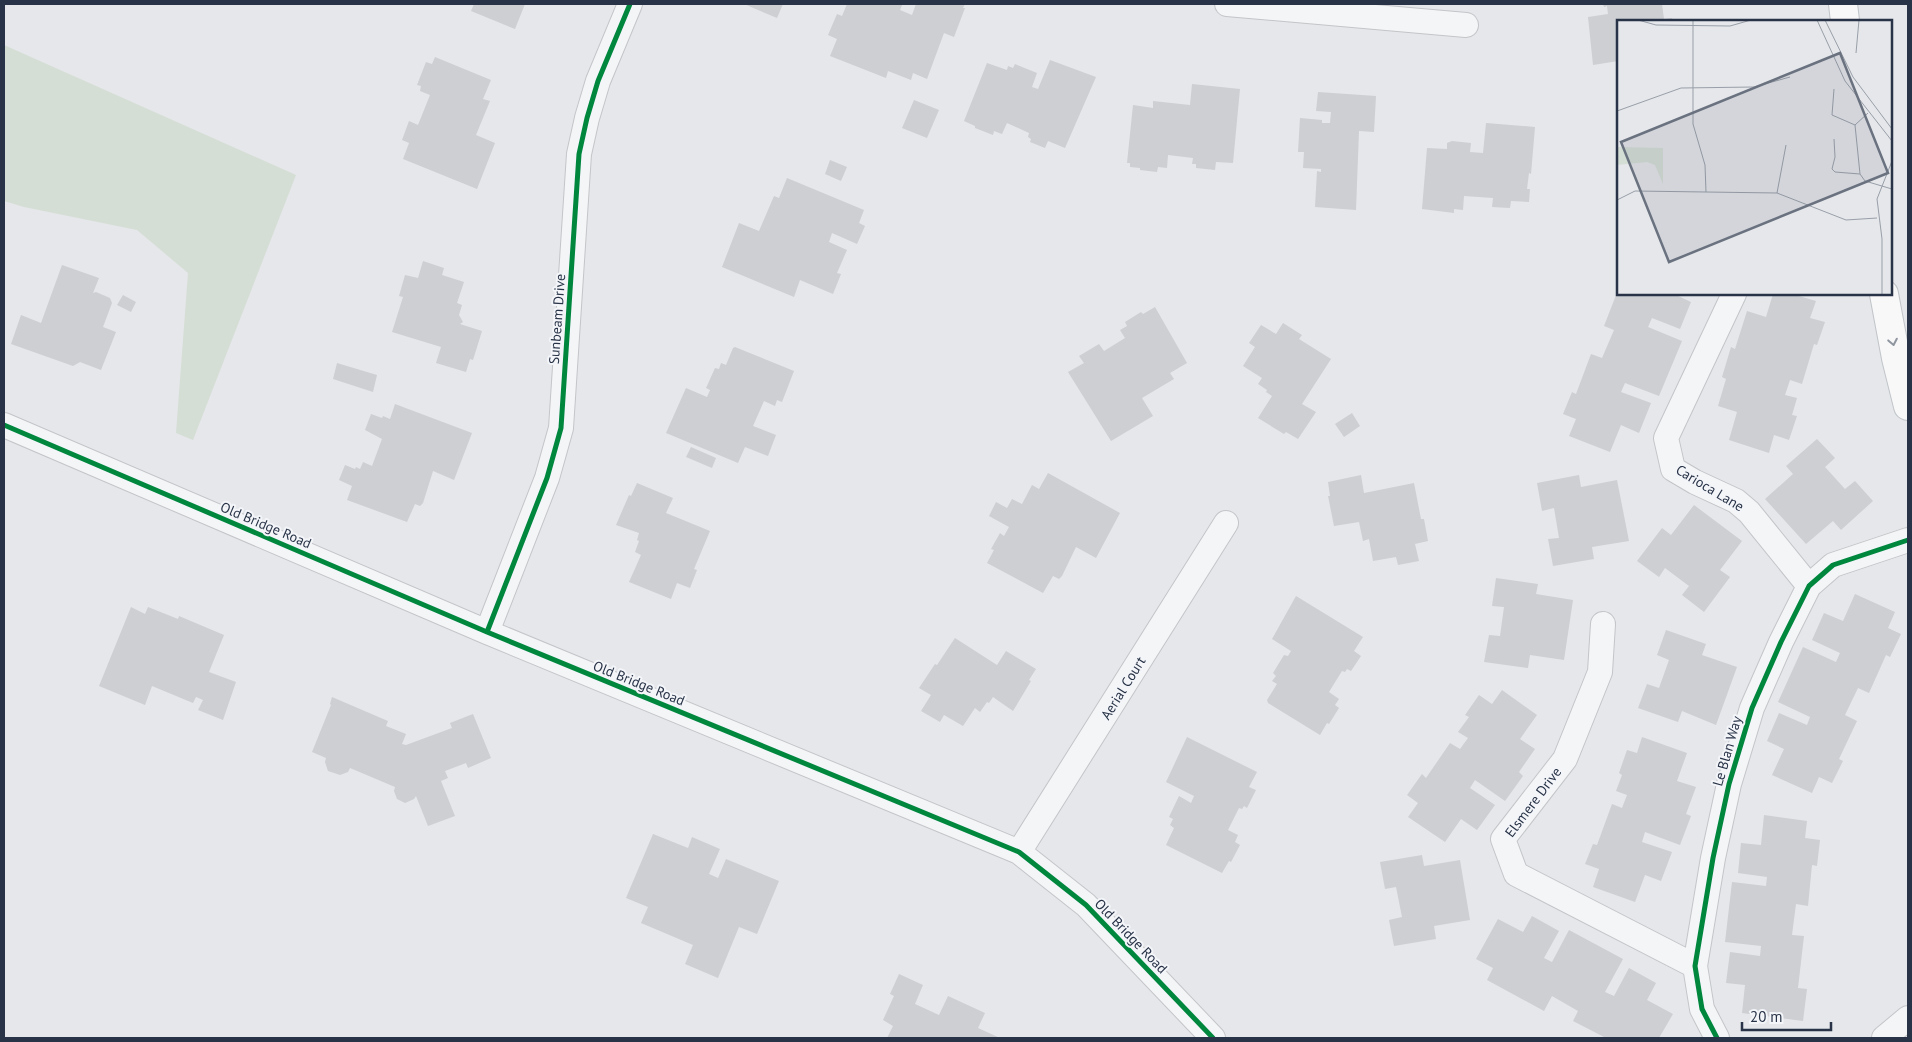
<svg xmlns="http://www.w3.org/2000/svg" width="1912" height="1042" viewBox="0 0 1912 1042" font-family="'PT Sans',sans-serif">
<rect width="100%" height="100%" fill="#e5e7ea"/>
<path fill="#d5ded5" d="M4,45l292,130 -103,265 -17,-7 12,-160 -51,-43 -113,-23 -20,-6z"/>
<path fill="#cdcfd3" d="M474,4h51l-10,25 -44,-18z
M744,4h39l-6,14z
M847,4h51l4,1 -2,5 12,5 4,-11h49l-2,4h2l-11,29 -10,-4 -17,46 -14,-6 -2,7 -23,-9 -2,7 -56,-22 7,-17 -9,-4 9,-21 5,2z
M1603,4h59l2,15 8,-1 1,3h-55v40l-25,4 -5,-48 20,-3 -1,-8 -3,1z
M435,57l56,23 -8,19 7,2 -14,34 19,8 -18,46 -74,-30 6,-16 -7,-3 7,-19 9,4 12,-30 -10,-4 1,-5 -4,-1 9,-23 6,2z
M1050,60l46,17 -31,71 -17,-7 -3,7 -15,-6 1,-3 -3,-2 1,-4 -22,-10 -5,11 -8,-3 -1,4 -18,-7v-2l-11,-5 23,-58 20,7 1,-4 5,2 2,-4 22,9 -5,14 6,2z
M1192,84l48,5 -7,74 -17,-1 -1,8 -19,-2v-4h-4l1,-6 -25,-3 -1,13 -9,-1 -1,5 -17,-2v-2l-10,-1v-4h-3l6,-58 20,3v-7l37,4z
M1318,92l58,4 -2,36 -15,-1 -3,79 -41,-3 2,-36 4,1v-3l-18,-1 1,-16h-6l2,-34 22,2v3h8l1,-11 -15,-1z
M914,100l25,10 -12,28 -25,-10z
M1486,123l49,4 -4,47 -2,-1 -2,16h3l-1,13 -18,-1 -1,7 -18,-1 1,-9 -29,-2 -1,14 -9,-1v4l-32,-4 5,-61 20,1v-6l5,-2 19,2 -1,9 13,1z
M830,160l17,7 -6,14 -16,-7z
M787,178l77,32 -5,13 6,3 -8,18 -25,-11 -3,9 18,8 -10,23 4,1 -8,20 -33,-14 -6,17 -72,-30 17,-44 20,8 15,-35 5,2z
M423,261l21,7 -2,7 22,7 -7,21 5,2 -3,10 4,7 -3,2 22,7 -9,29 -3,-1 -4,13 -30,-9 5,-16 -49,-15 11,-35 -4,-1 6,-21 13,3z
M62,265l37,13 -6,15 3,-1 14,6 2,5 -9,24 13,5 -15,38 -21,-8 -7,4 -62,-22 10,-29 20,8z
M1618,290v4h56l17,8 -11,27 -28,-11 -4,9 34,14 -23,55 -34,-13 -4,9 30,11 -12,30 -18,-8 -11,27 -41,-16 7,-17 -13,-5 9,-22 4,2 15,-40 11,4 12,-28 -10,-4z
M1773,294h19l24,7 -6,17 15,4 -8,23 -3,-1 -12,40 -12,-4 -5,15 12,3 -5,17 5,1 -8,24 -15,-5 -5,18 -40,-13 8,-28 -19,-6 8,-27 -4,-2 9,-30 4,2 12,-38 19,6z
M123,295l13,7 -5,10 -14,-7z
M1155,307l32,56 -17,10 4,6 -32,19 11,18 -42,25 -43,-69 16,-9 -5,-7 20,-12 5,7 21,-13 -5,-8 7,-4 -2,-4 16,-10 2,2z
M1283,323l19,12 -3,4 32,20 -29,45 14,8 -18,27 -12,-7 -2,2 -26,-16 14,-22 -6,-4 1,-2 -9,-6 4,-6 -19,-12 12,-19 -6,-4 12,-18 15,9z
M735,347l59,24 -12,31 -5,-2 -2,6 -11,-5 -11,25 23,9 -8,21 -23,-9 -7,16 -72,-30 20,-45 21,9 3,-7 -4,-2 9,-20 4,1 2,-6 5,2 7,-17z
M337,363l40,12 -4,17 -40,-13z
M395,404l77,29 -18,47 -21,-9 -10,32 -3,3 -5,-2 -8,18 -60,-22 5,-14 -13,-6 6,-15 10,4 1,-2 4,2 3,-7 9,4 10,-27 -17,-9 6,-16 11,4 1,-2 7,3z
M1352,413l8,13 -16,11 -9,-13z
M1817,439l18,19 -10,9 20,22 10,-8 18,20 -32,29 -8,-9 -27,23 -41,-45 28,-25 -7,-8z
M691,447l25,11 -4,10 -26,-11z
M1048,473l72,40 -24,45 -20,-11 -14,29 -3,3 -6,-3 -10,17 -56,-30 7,-13 -3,-1 9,-16 4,3 5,-9 -20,-11 7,-14 11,6 5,-9 10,5 10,-19 7,4z
M1361,475l3,18 50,-10 7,36h3l4,22 -13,3 4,17 -21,4 -2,-8 -23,4 -4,-22 -6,2 -4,-19 -25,4 -6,-30h2l-2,-14z
M1579,475l2,12 36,-7 12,61 -37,6 2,12 -41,7 -5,-27 11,-1 -5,-30 -12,3 -5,-28z
M637,483l36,15 -7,15 44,18 -16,38 3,1 -7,18 -13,-5 -6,16 -42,-17 12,-27 -6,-3 4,-11 -2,-1 2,-7 -23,-8 13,-30 2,1z
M1694,505l48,36 -22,29 10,7 -26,35 -22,-17 7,-9 -24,-18 -6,9 -22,-16 25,-33 9,7z
M1496,578l42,6 -2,10 37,6 -9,60 -34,-5 -2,13 -44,-6 5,-27 11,1 4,-29 -12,-1z
M1855,594l40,18 -7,16 13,6 -11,23 -4,-2 -17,38 -11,-5 -13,27 12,6 -18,38 4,2 -11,22 -13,-6 -7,16 -40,-18 12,-26 -17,-8 12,-28 28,12 3,-8 -32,-15 25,-55 33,15 4,-9 -28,-13 12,-27 19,8z
M1296,596l67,41 -9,14 7,5 -10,15 -4,-2 -2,3 -3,-1 -13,21 10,7 -4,6 4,3 -10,16 -2,-1 -7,12 -52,-32 -1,-3 10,-16 -5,-3 4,-5 -3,-3 11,-18 4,1 3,-5 -19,-12z
M131,607l14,7 3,-7 30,12 1,-3 45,19 -15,37 27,10 -13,38 -25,-10 5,-10 -7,-3 -3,6 -41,-17 -7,19 -46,-19z
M1666,630l40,14 -4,11 35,12 -21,58 -34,-14 -4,11 -40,-14 9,-24 12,4 10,-28 -12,-5z
M955,638l42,27 9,-14 30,18 -7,11 2,1 -18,30 -20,-14 -4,6 -2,-1 -7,10 -5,-4 -12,18 -19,-11 -4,7 -19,-11 10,-16 -12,-7 16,-24 2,1z
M1502,690l35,25 -17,24 15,10 -16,23 4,4 -18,25 -30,-21 -5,8 25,17 -18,25 -16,-11 -16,23 -37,-25 10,-14 -11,-8 15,-21 4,4 24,-35 10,6 8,-11 -10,-6 11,-15 -4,-2 14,-20 13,9z
M332,697l56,24 -2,5 20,8 -4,10 4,1 46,-17 -2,-5 23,-9 18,44 -23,10 -2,-5 -21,8 3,7 -7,3 14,35 -27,10 -12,-30 -2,3 -9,4 -8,-4 -3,-8 1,-4 -45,-19 -2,4 -8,3 -12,-4 -3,-9 1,-4 -14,-6 19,-47 -1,-1z
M1187,737l70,35 -8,15 7,3 -9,18 -3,-2 -2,3 -3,-1 -11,22 10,5 -3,7 5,3 -9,17 -2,-1 -7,12 -56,-28 8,-17 -4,-3 3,-6 -4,-2 10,-21 12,7 3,-7 -28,-14z
M1642,737l45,16 -10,28 19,6 -10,27 5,2 -11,29 -35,-13 -3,10 30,10 -11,29 -16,-6 -10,27 -42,-15 6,-18 -14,-5 8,-20 4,1 15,-41 10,4 5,-13 -11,-4 6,-16 -3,-2 8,-23 10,3z
M1764,815l43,6 -2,17 15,2 -3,26 -5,-1 -4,41 -12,-2 -4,31 12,1 -6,52 9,1 -4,32 -61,-8 3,-28 -19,-2 4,-31 30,4 1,-10 -36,-4 7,-60 34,4 1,-9 -29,-4 3,-30 20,2z
M653,834l35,14 4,-11 28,12 -11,25 9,4 8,-19 53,22 -22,53 -18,-7 -21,51 -33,-14 8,-19 -52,-22 7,-16 -22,-9z
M1422,855l2,11 36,-6 10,60 -36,6 2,13 -42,7 -5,-26 13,-3 -6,-30 -11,2 -5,-27z
M1532,916l27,15 -15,27 8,4 17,-32 54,29 -18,33 9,4 15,-28 27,15 -9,17 26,14 -14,24h-53l-33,-17 5,-10 -26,-15 -8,15 -57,-31 6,-12 -17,-9 22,-40 25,13z
M899,974l24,11 -8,19 24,11 9,-19 37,17 -7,15 22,10h-113l6,-12 -10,-6 11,-24 -4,-2z"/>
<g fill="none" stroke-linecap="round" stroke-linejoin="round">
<g stroke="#c3c5c8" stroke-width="26">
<path id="street" d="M1227,4l239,21
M1734,294l-68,144 7,31 22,13 41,19 13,11 60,74
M4,425l483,207 532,220 67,53 127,133
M1603,624l-3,48 -35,87 -62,80 13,35 179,92
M487,632l60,-154 14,-50 18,-274 8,-36 11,-37 32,-77
M1019,852l207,-329
M1717,1038l-15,-29 -7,-43 18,-108 16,-74 23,-76 29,-66 28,-56 24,-21 75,-25
M1884,1038l24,-20"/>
</g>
<g stroke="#c0c4c8" stroke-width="30">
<path id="primary" d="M1843,4l2,17
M1884,294l12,64 12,48"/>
</g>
<use href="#street" stroke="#f4f5f7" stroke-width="24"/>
<use href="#primary" stroke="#f8f8f8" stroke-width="28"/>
<g stroke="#f3f5f9" stroke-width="8">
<path id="cycleway" d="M4,425l483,207 532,220 67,53 127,133
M487,632l60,-154 14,-50 18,-274 8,-36 11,-37 32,-77
M1717,1038l-15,-29 -7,-43 18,-108 16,-74 23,-76 29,-66 28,-56 24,-21 75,-25"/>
</g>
<use href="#cycleway" stroke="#00873e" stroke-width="5"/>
</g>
<defs><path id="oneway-chevron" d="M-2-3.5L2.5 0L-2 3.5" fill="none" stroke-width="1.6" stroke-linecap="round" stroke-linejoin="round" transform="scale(1.25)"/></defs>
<use stroke="#9096a0" href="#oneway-chevron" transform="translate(1893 342) rotate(79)"/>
<g text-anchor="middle" stroke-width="4" stroke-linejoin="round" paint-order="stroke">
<g font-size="14" fill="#283347" stroke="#f3f5f9">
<text transform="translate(557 319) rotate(-86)" y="5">Sunbeam Drive</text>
<text transform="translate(1710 488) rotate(31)" y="5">Carioca Lane</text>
<text transform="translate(266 525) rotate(23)" y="5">Old Bridge Road</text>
<text transform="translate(639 683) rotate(22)" y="5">Old Bridge Road</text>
<text transform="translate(1123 688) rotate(-58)" y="5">Aerial Court</text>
<text transform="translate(1727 751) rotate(-74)" y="5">Le Blan Way</text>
<text transform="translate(1533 802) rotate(-53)" y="5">Elsmere Drive</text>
<text transform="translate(1131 936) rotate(46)" y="5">Old Bridge Road</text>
</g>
</g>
<g transform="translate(1617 20)">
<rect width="275" height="275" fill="#e5e7ea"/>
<path d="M0,127l46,1v36l-8,-19 -8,-3 -30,3z" fill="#d5ded5"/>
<path fill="none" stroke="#999fa9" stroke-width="1" d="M21,0l18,5 74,1 21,-6M76,0v104l12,41 1,27M200,0l28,61 47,60M208,0l28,57 39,52M239,33l3,-33M217,69l-2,26 23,10M0,91l64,-23 73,-1 36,-10M251,93l-13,12 5,49 5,7 27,8M217,119l1,18 -3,12 3,3 25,2M160,173l9,-48M0,180l18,-9 142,2 69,27 31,-2M265,275v-56l-5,-40 15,-38"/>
<path fill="#6a7280" fill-opacity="0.15" stroke="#6a7280" stroke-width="2.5" d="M223,33l48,120 -219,89 -48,-120z"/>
<rect width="275" height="275" fill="none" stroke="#283347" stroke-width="2.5"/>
</g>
<rect width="1912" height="1042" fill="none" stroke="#283347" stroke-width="10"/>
<path d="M1742 1022v8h89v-8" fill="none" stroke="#283347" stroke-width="2.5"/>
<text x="1750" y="1022" font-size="15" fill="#283347" stroke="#f3f5f9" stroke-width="4" paint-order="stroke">20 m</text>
</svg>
